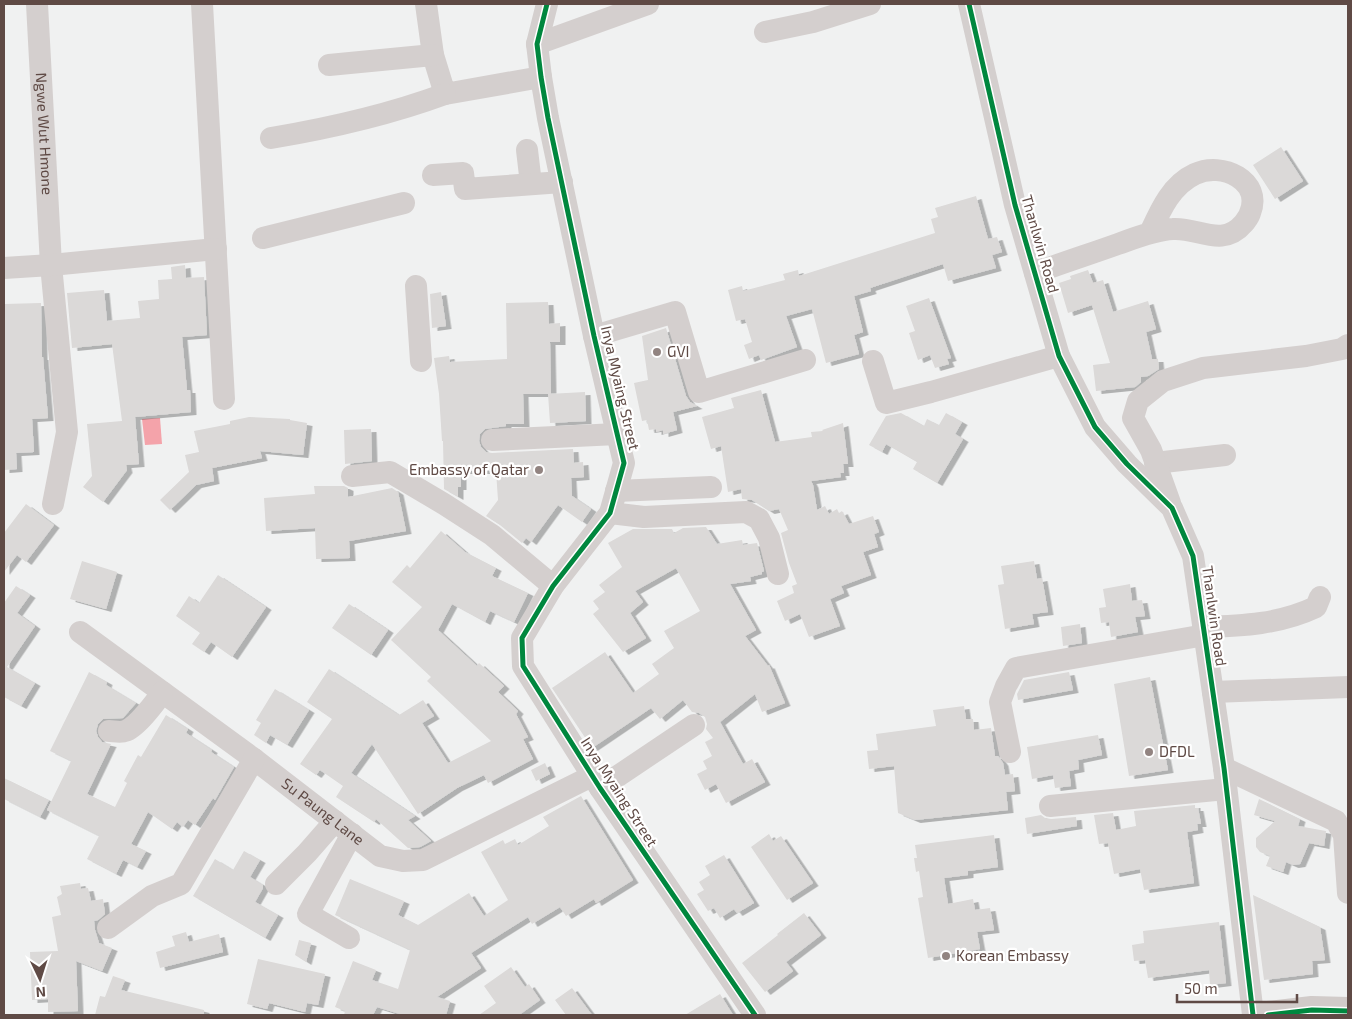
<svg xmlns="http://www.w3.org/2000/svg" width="1352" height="1019" viewBox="0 0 1352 1019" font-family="'Exo 2',sans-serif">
<defs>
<filter id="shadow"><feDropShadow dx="5.5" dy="3" stdDeviation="0" flood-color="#0004"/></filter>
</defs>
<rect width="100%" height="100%" fill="#f0f1f1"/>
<path fill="#f4a3aa" d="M160,418l2,26 -17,1 -3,-26z"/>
<path fill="#dbd9d8" filter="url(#shadow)" d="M1281,147l22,34 -28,18 -22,-34z
M976,196l12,43 9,-2 5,15 -10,3 4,13 -48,13 -5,-17 -73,24 1,3 -17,5 9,36 -9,3 5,19 -33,9 -14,-54 -26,7 11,31 -36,13 -2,-5 -10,4 -5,-14 8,-3 -7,-23 -9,2 -8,-31 14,-4 1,5 42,-11 -2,-6 15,-4 1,6 136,-43 -4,-14 7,-2 -3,-9z
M185,265l1,13 18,-1 3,58 -25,2 5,53h3l1,22 -56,5 4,47 -13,1 1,5 -24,32 -20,-15 9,-11 -5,-52 35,-3 -10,-77 -40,4 -5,-55 37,-3 3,31 33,-3 -2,-17 21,-2 -1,-19 14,-1 -1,-12z
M1088,270l5,13 10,-3 10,32 35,-11 8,28 -10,3 6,27h6l1,10 -11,7 -7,1v5l-6,5 -39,4 -3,-26 17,-2 -18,-58 -24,8 -9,-30 12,-4 -1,-3z
M441,292l5,34 -14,2 -2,-34z
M929,298l22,60 -4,1 2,5 -14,4 -5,-13 -12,5 -9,-27 6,-2 -9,-25z
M548,302l1,22 11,-1v19h-10l1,52h-28l1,30h-18v2l-21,3 -5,5 -1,7 2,6 5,5 6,1 81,-4 1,14 9,-1 1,15 -13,1 1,18 19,13 -9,13 -24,-17 -27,37 -5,-4 -4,5 -22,-18 -14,-9 12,-16 -2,-29h-35v16h-3v10l-14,-8 -1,-48h-1l-3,-47 -5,-36 15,-2 1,6 57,-3 -1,-56z
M41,303l1,54h1l5,61 -16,1 2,33 -18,1 1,16 -13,1v-166z
M666,328l20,68 4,6 7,4 -24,6 4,18 -14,4v-4l-7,2v-3l-7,1 -2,-10 -5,1 -8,-38 14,-3 -6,-44z
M761,390l14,52 37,-5 -1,-5 12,-1 -1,-1 21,-7 5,41h-5l1,9h-4l1,4 -30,4 2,4 4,25 8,-4 4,8 8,-5 2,4 3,-2 7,13 24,-8 6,16 -5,2 4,13 -15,5 8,23 -30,11 3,7 -14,6 10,27 -31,11 -9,-23 -15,7 -8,-20 17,-8 -2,-7 5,-2 -8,-21 -8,-30 7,-3 -9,-21 -10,2 -17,-11 -10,-1 -1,-10 -13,3 -7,-46 -10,3 -9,-32 32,-9 -3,-10z
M585,392l1,29 -36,2 -2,-29z
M901,413l23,13 3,-7 12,6 7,-12 16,9 -7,12 8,5 -26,44 -24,-14 4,-7 -31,-18 -4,8 -13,-7 17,-29z
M249,417l41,2v1l17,3 -4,32 -43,-4 2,7 -50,10 2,13 -18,4 -26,25 -10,-10 29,-28 -4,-17 14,-3 -5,-21 36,-7v-3z
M371,429l1,32 -27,3 -1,-34z
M314,486h30l4,2v9l44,-9 6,4 8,39 -57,10 1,17 -34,1 -1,-31 -49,3 -2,-33 51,-4z
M26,504l28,21 -28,37 -9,-7 -13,17v-39z
M706,527l11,17 25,-4 1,5 14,-2 7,28 -2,1v2l-12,3 1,4 -21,3 26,46 -11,6 23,30 1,-1 16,38 -23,9 -7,-18 -35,28 23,42 9,-5 13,23 -39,21 -10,-19 -11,6 -8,-16 10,-5 -4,-8 9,-5 -7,-14 8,-4 -7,-9 1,-5 -2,-7 -6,-4 -7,-1 -9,-12 -23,19 -9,-11 -59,40 -40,-60 53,-36 28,41 26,-19 -7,-10 22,-16 -10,-17 36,-20 -24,-43 -41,23 8,11 -13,11 16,25 -23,14 -30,-38 6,-5 -6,-8 12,-9 -6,-7 23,-18 -14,-24 25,-14h39l2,4 9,-5z
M441,531l24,21 31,16 -4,8 36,17 -14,29 -24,-11 -5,11 -33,-18 -14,26 39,36 2,-3 25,23 -6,6 20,19 -2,3 12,23 -5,2 10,20 -45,24 -4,-8 -27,13 -39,26 -46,-70 -21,29 64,43 -7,4 23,21 -11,6 -12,1 -32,-29 -2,3 -38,-25 7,-11 -23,-16 -4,5 -16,-11 32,-45 -25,-17 22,-33 70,46 24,-15 11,16 -12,7 26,40 43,-22 -64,-60 4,-4 -40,-37 31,-33 -30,-25 15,-17 3,3z
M82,561l35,11 -11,37 -36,-10z
M1034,561l3,18 5,-1 6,34 -16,2 2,10 -29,5 -7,-44 6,-1 -3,-18z
M218,575l48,32 -34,50 -21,-15 -7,10 -12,-8 8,-11 -24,-17 13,-20 10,7z
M1130,584l2,17 10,-1 3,16 -10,1 3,15 -27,5 -2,-15 -8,1 -2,-15 7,-1 -3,-18z
M16,586l14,9 -13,18 18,13 -28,41 28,16 -14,23 -17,-9v-94z
M349,604l39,26 -17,25 -39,-27z
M1080,624l2,19 -19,3 -2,-19z
M89,672l18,10 -1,3 30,18 -13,15 -20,1 -5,5 -2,7 2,6 4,5 9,2 -24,50 28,13 12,-24 -3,-2 14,-26 3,2 25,-42 22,14 -2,4 26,17 -1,2 23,15 -19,33 -2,-2 -18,27 -7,-5 -5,7 -6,-5 -5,7 -24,-17 -17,32 15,7 -9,16 -14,-7 -7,14 -29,-15 12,-23 -52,-26 24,-49 -21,-10z
M1069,672l4,18 -55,10 -1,-6 7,-14z
M1150,677l18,93 -39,6 -15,-92z
M275,689l34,21 -22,35 -17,-10 -4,8 -12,-8 7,-12 -5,-3z
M964,706l2,13h7l1,11 17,-2 4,28h3l5,7 2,12 8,-1 2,17 -9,1 2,18 -93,10 -17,-7 -4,-47 -25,3 -2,-18 11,-1 -2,-16 60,-8 -3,-16z
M1098,735l4,20 -24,5 1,9 -10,2 2,15 -16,2 -2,-13 -21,4 -5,-32z
M545,763l5,11 -14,7 -5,-11z
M4,778l45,22 -9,17 -36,-18z
M581,796l52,84 -37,23 -2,-4 -28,17 -6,-9 -28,17 -4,-7 -57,36 10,15 -44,29 13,4 -4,14h-43l-26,-8 -4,8h-29l1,-4 -10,-4 18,-46 23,9 -4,10 26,9 12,-39 -75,-35 15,-36 54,22 -6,14 20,10 51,-32 15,23 24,-16 -27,-48 22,-12 2,4 10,-5 3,6 31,-19 -6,-9z
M1259,799l41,20 -2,7 28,5 -2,15 -15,-3 -9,21 -7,1 -7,-3 -3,10 -17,-6 4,-10 -10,-4 -4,-5v-9l19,-17 -21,-6z
M1195,805v3h3l3,16h-4l1,6 -11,2 7,51 -50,7 -4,-21 -26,5 -6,-31 -9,1 -5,-29 19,-2 3,17 20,-4 -2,-15z
M1041,815l4,3 6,1 25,-2 1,9 -50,8 -2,-16z
M769,834l4,7 8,-5 32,47 -26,17 -36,-53z
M994,835l4,32 -30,4v4l-24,3 4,26 25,-5 2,11 15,-2 4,22 -17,2 3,17 -52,9 -10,-60 5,-1 -4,-26 -3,1 -2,-14h3l-2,-13z
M244,851l16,9 -10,17 13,8v3l-8,14 23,13 -13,23 -72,-42 22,-37 18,11z
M724,855l30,48 -17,10 -3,-4 -14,9 -6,-10 -6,3 -11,-17 7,-4 -5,-8 11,-7 -5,-9z
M80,883l1,6 7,-1 3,13 12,-2 2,15 -7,6 -4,1 1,9 4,13 13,5 -10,23 -26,-10 2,50 -30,1v-13l-16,1 -2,-48 28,-1 -6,-34 9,-2 -4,-18 5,-3 -2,-8z
M1253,895l67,32 5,33 -13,1 1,13 -49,6z
M804,913l17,22 -35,27 7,9 -28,21 -23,-29 36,-28 -1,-1z
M1219,922l7,61 -16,2 -1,-15 -61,8 -3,-18 -11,1 -2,-16 12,-2 -1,-12z
M186,932l3,10 30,-8 4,18 -63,16 -4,-16 19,-6 -3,-10z
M299,940l12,3 -5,19 -11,-7z
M258,959l67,15 -7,31 -11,-2 -2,9 -36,-9 -2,6 -20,-5z
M511,967l14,20 4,-3 11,16 -21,15h-40l17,-12 -12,-17z
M113,976l12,4 -4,10 83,20v5h-109l5,-19 5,1z
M572,988l20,27h-26l-11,-15z
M720,994l13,21h-48z"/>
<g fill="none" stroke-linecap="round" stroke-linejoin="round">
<g stroke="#d4cfce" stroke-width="22">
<path id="s1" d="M37,4l14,261 16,167 -14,72"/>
<path d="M202,4l22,395"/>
<path d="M426,4l7,51 12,39 96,-17"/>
<path d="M547,4l-10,40 4,33 7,41 46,218 30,127 -14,50 -57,73 -31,52 1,28 77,122 155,227"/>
<path d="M969,4l46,201 44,151 36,71 32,37 45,44 21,48 31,212 29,247"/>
<path d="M765,32l48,-10 57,-18"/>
<path d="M537,44l111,-40"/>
<path d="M329,65l104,-10"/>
<path d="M271,138c60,-10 117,-23 174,-44"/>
<path d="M527,150l4,34"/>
<path d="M433,175l30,-2 2,16 97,-7"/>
<path d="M263,238l141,-35"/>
<path d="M4,268l47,-3 165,-16"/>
<path d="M1035,273c27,-10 55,-19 83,-29 17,-6 36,-14 55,-15 25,-2 49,20 71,-6 2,-3 5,-6 6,-10 13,-32 -28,-52 -55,-39 -24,11 -35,37 -45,59"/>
<path d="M416,286l5,75"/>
<path d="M594,336l81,-24 24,80 106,-32"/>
<path d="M873,361l13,42 45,-11 128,-36"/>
<path d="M492,440l125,-6"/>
<path d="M1155,463l70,-8"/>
<path d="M352,476l38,-4 54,32 48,31 61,51"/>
<path d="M616,491l95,-4"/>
<path d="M1170,503l-19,-53 -18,-32 5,-17 25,-20 40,-13 103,-12 36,-7 6,-4"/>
<path d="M610,513l34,4 102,-5 13,7 10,19 9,36"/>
<path d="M1203,627c40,-1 77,-3 113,-20l4,-10"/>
<path id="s2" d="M80,632l174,127 126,97 23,5 20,-1 169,-84"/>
<path d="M1213,692l135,-5"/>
<path d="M109,731c4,0 12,2 16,0 11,-3 31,-29 37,-39"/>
<path d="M1010,752l-10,-50 6,-16 10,-18 189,-33"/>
<path d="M1224,768l112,53 8,14 4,58"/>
<path d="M600,788l94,-63"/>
<path d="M1050,806l176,-17"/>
<path d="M276,884l31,-31 28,-32"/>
<path d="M108,928l44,-32 29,-12 73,-125"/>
<path d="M349,938l-41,-24 44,-80"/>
</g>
<path stroke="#d1cbc9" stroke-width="28" d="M1268,1015l44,-5 36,1"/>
<g stroke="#fff" stroke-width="8">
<path id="cycleway" d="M547,4l-10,40 4,33 7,41 46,218 30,127 -14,50 -57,73 -31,52 1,28 77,122 155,227
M969,4l46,201 44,151 36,71 32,37 45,44 21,48 31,212 29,247
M1268,1015l44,-5 36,1"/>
</g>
<use href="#cycleway" stroke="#00873e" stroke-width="5"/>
</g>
<g fill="#928481" stroke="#fff" stroke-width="2">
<circle cx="657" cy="352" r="5"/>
<circle cx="539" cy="470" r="5"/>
<circle cx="1149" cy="752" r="5"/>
<circle cx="946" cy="956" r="5"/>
</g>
<g text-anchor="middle" stroke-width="4.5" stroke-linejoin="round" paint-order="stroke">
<g font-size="15" fill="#5f4a45" stroke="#fff">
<text dy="5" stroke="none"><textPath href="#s1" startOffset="130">Ngwe Wut Hmone</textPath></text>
<text transform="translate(1040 244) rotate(74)" y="5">Thanlwin Road</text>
<text transform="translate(620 388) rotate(77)" y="5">Inya Myaing Street</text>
<text transform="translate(1214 616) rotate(82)" y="5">Thanlwin Road</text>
<text transform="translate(619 792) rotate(57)" y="5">Inya Myaing Street</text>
<text dy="5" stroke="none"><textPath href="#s2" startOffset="302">Su Paung Lane</textPath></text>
</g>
<g font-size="15" fill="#5f4a45" stroke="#fff" text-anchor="start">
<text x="667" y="357">GVI</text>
<text x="529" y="475" text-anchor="end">Embassy of Qatar</text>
<text x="1159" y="757">DFDL</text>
<text x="956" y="961">Korean Embassy</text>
</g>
</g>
<rect width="1352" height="1019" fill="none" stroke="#5f4a45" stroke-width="10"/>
<g transform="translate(40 979) rotate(176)" stroke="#ffffff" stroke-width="4" paint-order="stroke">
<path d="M0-4L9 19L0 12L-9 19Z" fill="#5f4a45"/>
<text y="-8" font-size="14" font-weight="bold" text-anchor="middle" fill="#5f4a45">N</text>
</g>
<path d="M1177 994v8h120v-8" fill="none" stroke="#5f4a45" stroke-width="2.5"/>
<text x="1184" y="994" font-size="15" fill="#5f4a45" stroke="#ffffff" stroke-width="4" paint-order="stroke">50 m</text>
</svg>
